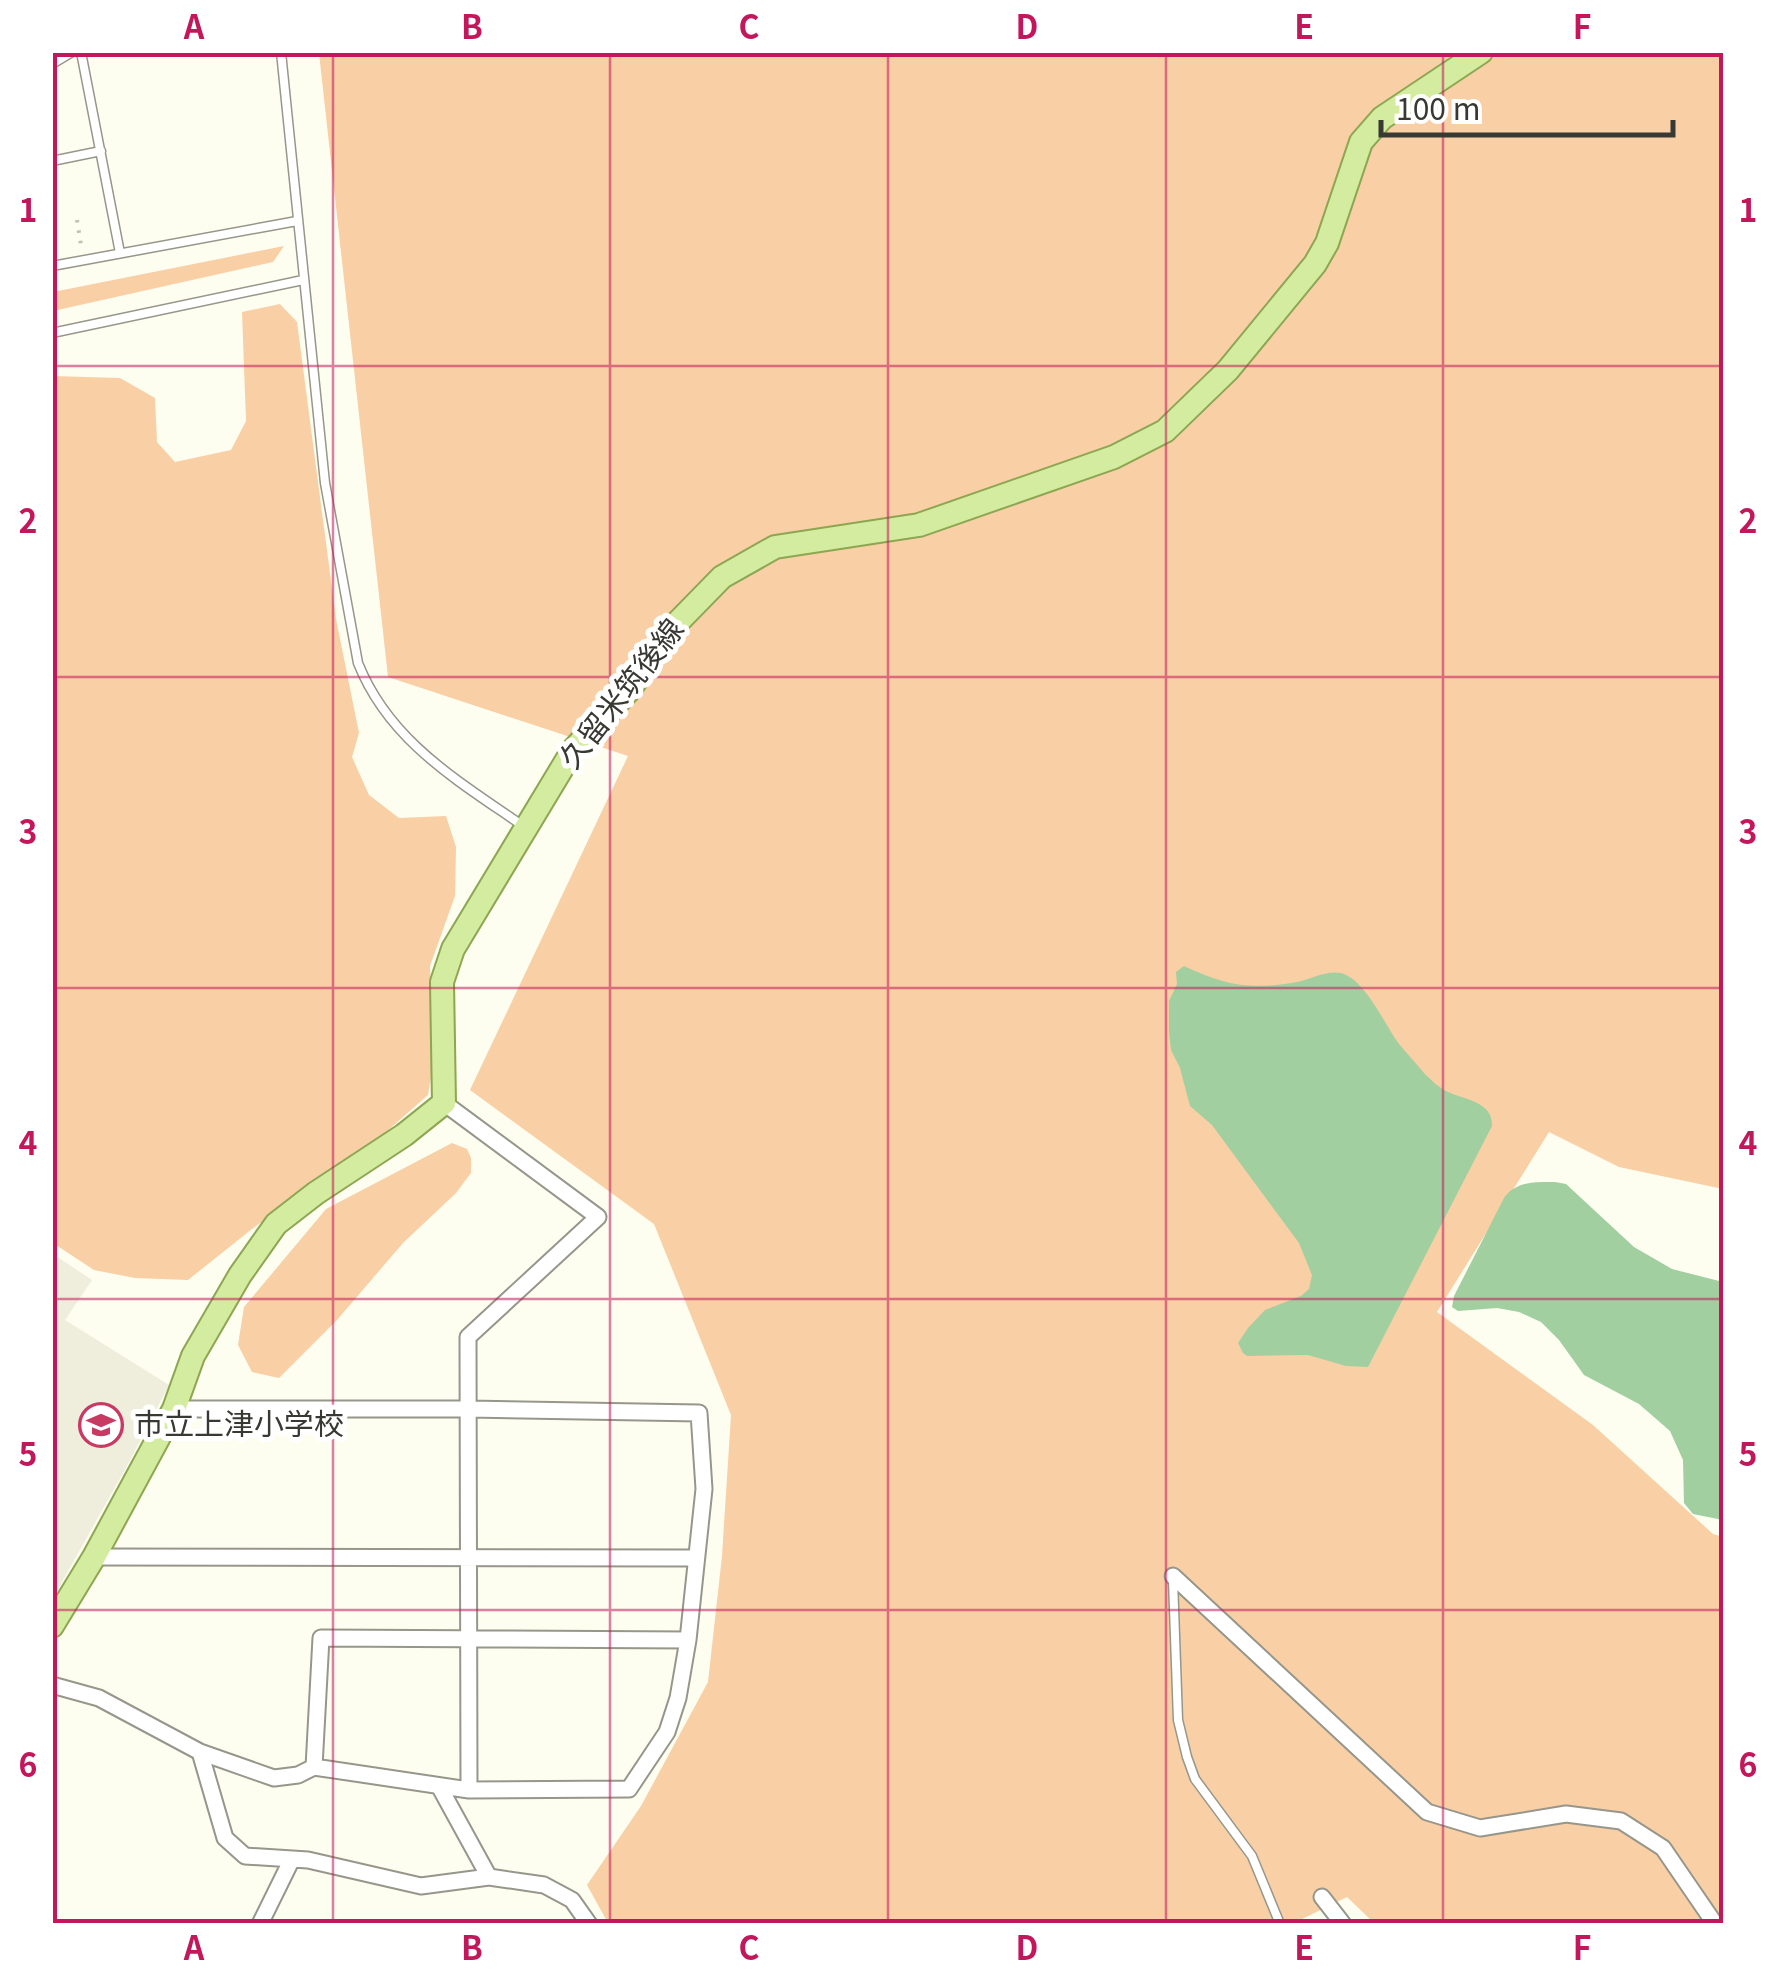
<svg xmlns="http://www.w3.org/2000/svg" width="1776" height="1976" viewBox="0 0 1776 1976" font-family="Georgia,'Noto Sans JP',serif">
<rect width="100%" height="100%" fill="#fdfdf0"/>
<path fill="#efeedc" d="M53,1254l39,26 -27,40 104,65 -41,79 -75,134z"/>
<path fill="#f9cfa5" d="M319,53h1404v1136l-104,-22 -70,-35 -112,180 156,113 120,109 10,3v386h-349l-27,-26 -55,27 -684,-1 -21,-38 54,-79 67,-124 14,-126 9,-141 -77,-191 -184,-134 158,-334 -240,-79z
M284,246l-11,16 -220,49v-19z
M280,304l17,18 39,297 23,114 -7,24 17,38 30,23 47,-2 10,31 -1,49 -25,70 4,93 -6,36 -42,37 -134,97 -64,51 -53,-2 -41,-8 -41,-27 -1,-867 68,2 35,20 2,44 18,20 56,-12 15,-29 -4,-109z
M452,1143l15,6 4,9v15l-15,20 -53,50 -66,77 -58,58 -27,-6 -14,-27 6,-38 82,-98z"/>
<path fill="#a1cfa0" d="M1184,966c42,20 67,24 113,16 14,-3 30,-12 44,-9 25,7 43,51 58,71 8,10 17,19 25,29 7,7 15,15 24,19 18,8 45,10 44,34l-124,241 -22,-1 -38,-11 -61,1 -4,-3 -5,-10 10,-15 17,-18 36,-14 8,-7 3,-14 -13,-32 -87,-118 -22,-19 -10,-38 -9,-18 -2,-18v-31l8,-17 -1,-12z
M1555,1182l11,2 68,63 38,22 51,13v238l-30,-6 -9,-11 -1,-43 -13,-29 -31,-27 -55,-29 -25,-35 -18,-18 -22,-10 -22,-4 -39,3 -6,-4 2,-11 50,-98c12,-17 31,-16 51,-16z"/>
<g fill="none" stroke-linecap="round" stroke-linejoin="round">
<g stroke="#97968b" stroke-width="11">
<path id="lane" d="M81,52l39,201
M281,52l44,431 33,180c31,78 99,117 165,163
M52,64l20,-12
M52,161l49,-10
M52,266l245,-45
M52,333l251,-53
M1173,1580l5,140 9,37 8,22 57,77 28,68"/>
</g>
<g stroke="#97968b" stroke-width="19">
<path id="street" d="M444,1103l154,114 -130,120 1,453
M94,1557l598,1
M1173,1576l254,236 53,16 86,-14 55,7 42,27 52,76
M52,1685l47,13 101,54 74,26 24,-3 16,-8 155,23 160,-1 38,-57 11,-34 10,-58 16,-151 -5,-76 -230,-4h-295
M200,1752l25,86 20,18 63,4 113,26 68,-9
M314,1767l7,-129 367,2
M439,1786l50,91 55,8 28,15 17,24
M1322,1897l21,27
M260,1924l32,-65"/>
</g>
<g stroke="#8ca651" stroke-width="26">
<path id="primary" d="M52,1626l42,-69 80,-148 19,-53 47,-81 36,-51 40,-31 88,-58 40,-32 -2,-121 11,-33 120,-199 57,-61 46,-65 46,-47 53,-30 144,-22 195,-68 51,-26 63,-61 87,-106 12,-21 34,-101 21,-24 99,-66"/>
</g>
<path stroke="#c0c0b5" stroke-width="4" stroke-dasharray="2.5 8" stroke-linecap="butt" d="M77,220l4,25"/>
<use href="#lane" stroke="#fff" stroke-width="8"/>
<use href="#street" stroke="#fff" stroke-width="15"/>
<use href="#primary" stroke="#d4eca0" stroke-width="22"/>
</g>
<path fill="none" stroke="#c2185b" stroke-width="2.5" stroke-opacity="0.55" d="M333,52v1872M610,52v1872M888,52v1872M1166,52v1872M1443,52v1872M52,366h1672M52,677h1672M52,988h1672M52,1299h1672M52,1610h1672"/>
<defs>
<g id="school-ring" transform="scale(2.25)"><circle r="9.5" fill="#fff" stroke="#c93a63" stroke-width="1.5"/><path d="M0-5L7-2L0 1L-7-2ZM-4 1L0 2.5L4 1V4Q0 6-4 4Z" fill="#c93a63"/></g>
</defs>
<g fill-rule="evenodd">
<use href="#school-ring" x="101" y="1425"/>
</g>
<g text-anchor="middle" stroke-width="10" stroke-linejoin="round" paint-order="stroke">
<g font-size="30" fill="#393934" stroke="#fff">
<text transform="translate(622 694) rotate(-52)" y="10">久留米筑後線</text>
</g>
<g font-size="30" fill="#393934" stroke="#fff" text-anchor="start">
<text x="134" y="1435">市立上津小学校</text>
</g>
</g>
<rect width="1776" height="1976" fill="none" stroke="#ffffff" stroke-width="110"/>
<path d="M1381 120v15h292v-15" fill="none" stroke="#393934" stroke-width="5"/>
<text x="1396" y="120" font-size="30" fill="#393934" stroke="#ffffff" stroke-width="8" paint-order="stroke">100 m</text>
<rect x="55" y="55" width="1666" height="1866" fill="none" stroke="#c2185b" stroke-width="4"/>
<g font-size="32" text-anchor="middle" font-weight="bold" fill="#c2185b">
<text x="194" y="39">A</text>
<text x="472" y="39">B</text>
<text x="749" y="39">C</text>
<text x="1027" y="39">D</text>
<text x="1304" y="39">E</text>
<text x="1582" y="39">F</text>
<text x="28" y="222">1</text>
<text x="1748" y="222">1</text>
<text x="28" y="533">2</text>
<text x="1748" y="533">2</text>
<text x="28" y="844">3</text>
<text x="1748" y="844">3</text>
<text x="28" y="1155">4</text>
<text x="1748" y="1155">4</text>
<text x="28" y="1466">5</text>
<text x="1748" y="1466">5</text>
<text x="28" y="1777">6</text>
<text x="1748" y="1777">6</text>
<text x="194" y="1960">A</text>
<text x="472" y="1960">B</text>
<text x="749" y="1960">C</text>
<text x="1027" y="1960">D</text>
<text x="1304" y="1960">E</text>
<text x="1582" y="1960">F</text>
</g>
</svg>
